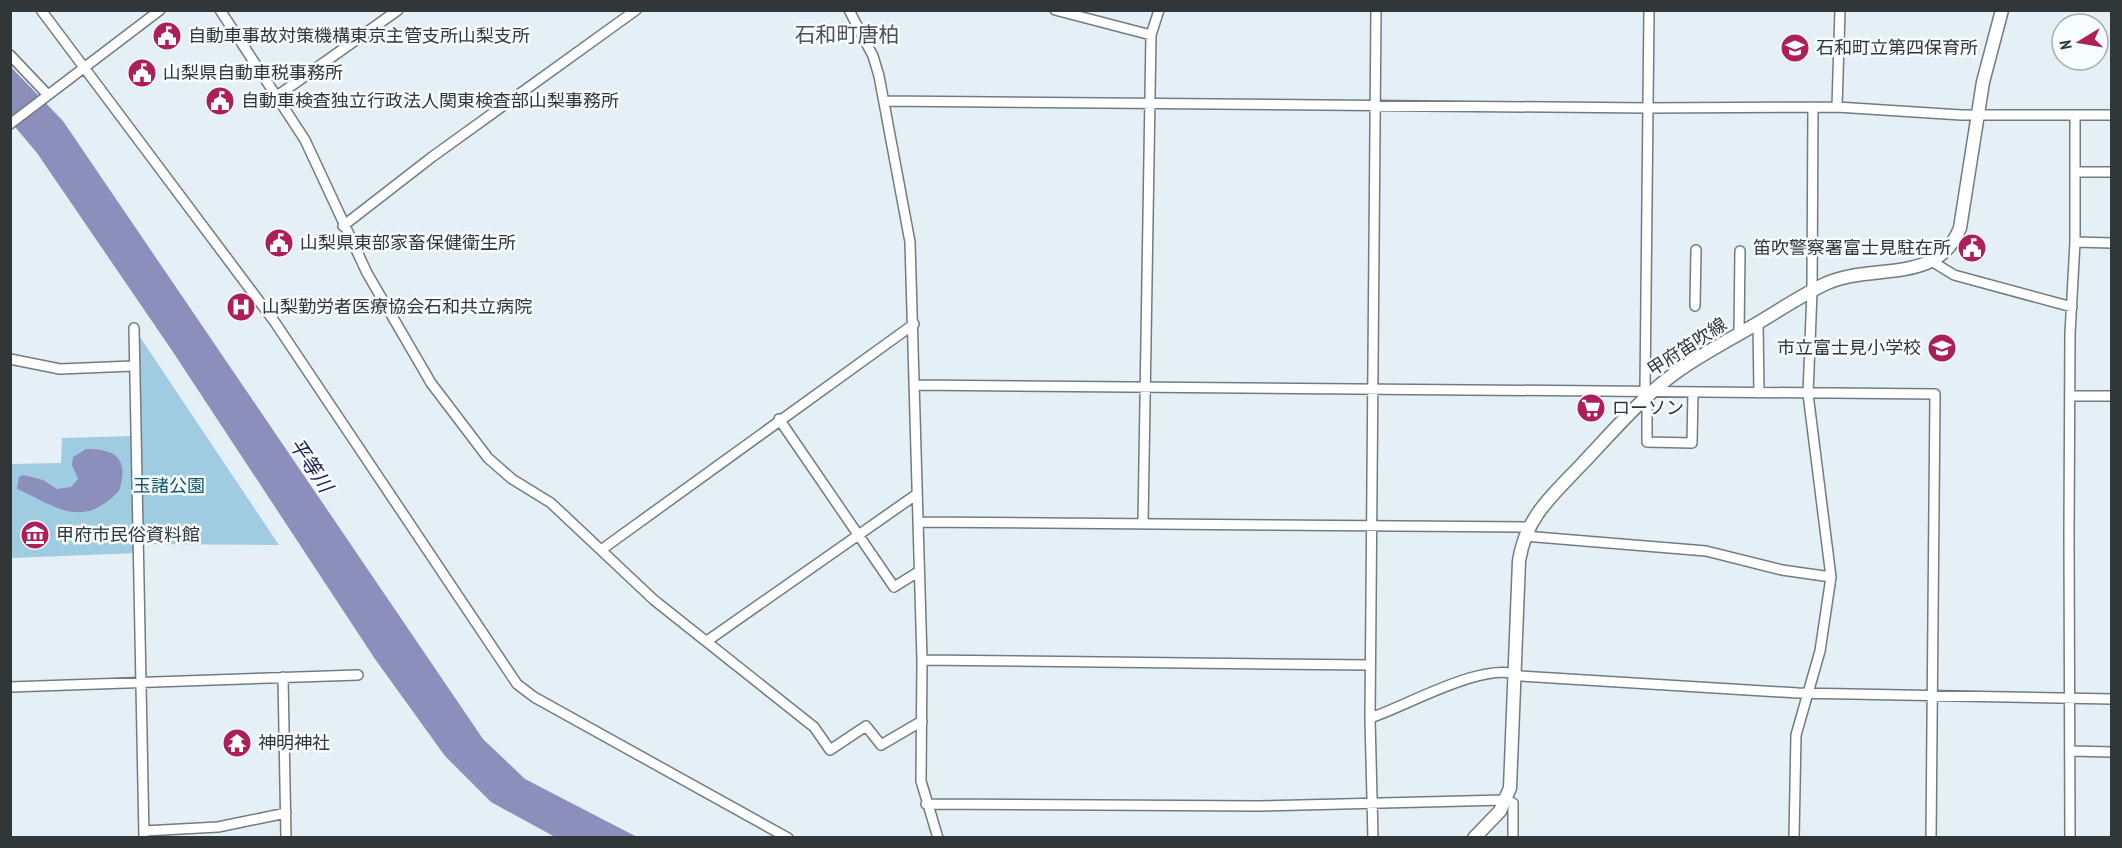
<svg xmlns="http://www.w3.org/2000/svg" width="2122" height="848" viewBox="0 0 2122 848" font-family="'PT Sans Narrow','Noto Sans JP',sans-serif">
<rect width="100%" height="100%" fill="#e4f0f6"/>
<path fill="#9fcce0" d="M134,328l145,217 -140,-1 -1,9 -127,5 -1,-94 51,-1 1,-25 73,-2z"/>
<path fill="#8c8fbb" d="M10,66l53,55 420,618 42,40 112,58h-82l-64,-35 -46,-46 -70,-97 -202,-307 -136,-199 -26,-31z
M86,449c31,0 43,10 33,42 -38,39 -61,16 -102,-2l2,-12 4,-2 20,5 14,9 14,-2 7,-8 -6,-14 1,-8z"/>
<g fill="none" stroke-linecap="round" stroke-linejoin="round">
<g stroke="#717c81" stroke-width="12">
<path id="minor" d="M41,10l233,311 243,363 17,13 254,141
M220,10l85,130 62,133 64,110 57,75 24,21 39,24 103,97 160,127 16,23 36,-24 15,19 41,-24
M849,10l24,46 6,20 31,166 12,418 -1,121 17,57
M1055,10l96,25
M10,55l37,39
M277,96l121,-86
M885,101l762,7 190,-1 124,8h151
M1837,107l3,-97
M10,124l150,-114
M2075,172h37
M343,226l89,-69 204,-147
M2075,242l37,1
M1933,262l21,13 118,32
M1695,306l1,-56
M1758,323l1,70
M134,328l10,510
M1739,334l1,-83
M10,359l50,10 73,-3
M915,385l1020,9 -4,444
M1645,391l4,-381
M2072,396h40
M1647,397v45l45,1 1,-51
M779,419l115,168 24,-15
M918,522l609,5
M1143,523l8,-488 8,-25
M1524,536l182,15 76,19 49,7
M601,550l313,-226
M707,641l210,-147
M922,660l448,5
M283,677l3,161
M10,687l348,-12
M1370,718c37,-12 116,-59 151,-42l277,17 314,6
M2071,751l41,1
M926,804l332,2 247,-6 8,3v35
M144,831l74,-4 68,-14
M1373,838l-3,-120 6,-708
M1794,838l2,-103 24,-84 11,-74 -23,-183 4,-103 1,-184
M2070,838l-1,-304 1,-200 5,-92v-127"/>
</g>
<g stroke="#717c81" stroke-width="15">
<path id="major" d="M1474,838l26,-27 10,-23 9,-227c7,-45 34,-66 63,-97 23,-24 45,-50 70,-72 29,-27 65,-45 99,-65 24,-14 49,-31 74,-43 48,-22 112,2 135,-56l23,-146 19,-72"/>
</g>
<use href="#minor" stroke="#fff" stroke-width="9"/>
<use href="#major" stroke="#fff" stroke-width="12"/>
</g>
<defs>
<g id="civic-disc" transform="scale(1.5)"><circle r="9.5" fill="#ad1f59" stroke="#f7fcfe"/><path d="M-.6-6.5H3V-4.5H.6V-3L4-1V1h2V6H-6V1h2V-1L-.6-3ZM-1.2 2.5V6h2.4V2.5Z" fill="#fff"/></g>
<g id="school-disc" transform="scale(1.5)"><circle r="9.5" fill="#ad1f59" stroke="#f7fcfe"/><path d="M0-5L7-2L0 1L-7-2ZM-4 1L0 2.5L4 1V4Q0 6-4 4Z" fill="#fff"/></g>
<g id="hospital-disc" transform="scale(1.5)"><circle r="9.5" fill="#ad1f59" stroke="#f7fcfe"/><path d="M-5-5h3v3.5h4V-5h3V5h-3V1.5h-4V5h-3Z" fill="#fff"/></g>
<g id="supermarket-disc" transform="scale(1.5)"><circle r="9.5" fill="#ad1f59" stroke="#f7fcfe"/><path d="M-6-5.5h2.5l.6 2H6L4.5 2H-2.5L-4.4-4H-6ZM-1.5 3.2a1.3 1.3 0 1 0 .1 0ZM3 3.2a1.3 1.3 0 1 0 .1 0Z" fill="#fff"/></g>
<g id="museum-disc" transform="scale(1.5)"><circle r="9.5" fill="#ad1f59" stroke="#f7fcfe"/><path d="M0-6L6-3V-2H-6V-3ZM-5-1h2V3h-2ZM-1-1h2V3h-2ZM3-1h2V3H3ZM-6 4H6V6H-6Z" fill="#fff"/></g>
<g id="temple-disc" transform="scale(1.5)"><circle r="9.5" fill="#ad1f59" stroke="#f7fcfe"/><path d="M0-6L5-2H3V0L6.5 2.5H4V6H1.5V3h-3V6H-4V2.5H-6.5L-3 0V-2H-5Z" fill="#fff"/></g>
</defs>
<g fill-rule="evenodd">
<use href="#civic-disc" x="167" y="36"/>
<use href="#school-disc" x="1795" y="48"/>
<use href="#civic-disc" x="142" y="73"/>
<use href="#civic-disc" x="220" y="101"/>
<use href="#civic-disc" x="279" y="243"/>
<use href="#civic-disc" x="1972" y="248"/>
<use href="#hospital-disc" x="241" y="307"/>
<use href="#school-disc" x="1942" y="348"/>
<use href="#supermarket-disc" x="1591" y="408"/>
<use href="#museum-disc" x="35" y="535"/>
<use href="#temple-disc" x="237" y="743"/>
</g>
<g text-anchor="middle" stroke-width="5" stroke-linejoin="round" paint-order="stroke">
<g font-size="18" fill="#313638" stroke="#f7fcfe" text-anchor="start">
<text x="188" y="42">自動車事故対策機構東京主管支所山梨支所</text>
<text x="1816" y="54">石和町立第四保育所</text>
<text x="163" y="79">山梨県自動車税事務所</text>
<text x="241" y="107">自動車検査独立行政法人関東検査部山梨事務所</text>
<text x="300" y="249">山梨県東部家畜保健衛生所</text>
<text x="1951" y="254" text-anchor="end">笛吹警察署富士見駐在所</text>
<text x="262" y="313">山梨勤労者医療協会石和共立病院</text>
<text x="1921" y="354" text-anchor="end">市立富士見小学校</text>
<text x="1612" y="414">ローソン</text>
<text x="56" y="541">甲府市民俗資料館</text>
<text x="258" y="749">神明神社</text>
</g>
<g font-size="18" fill="#313638" stroke="#f7fcfe">
<text transform="translate(1687 347) rotate(-33)" y="6">甲府笛吹線</text>
</g>
<g font-size="18" fill="#0e556e" stroke="#f7fcfe">
<text x="169" y="492">玉諸公園</text>
</g>
<g font-size="20" font-style="italic" fill="#242057" stroke="#f7fcfe">
<text transform="translate(311 465) rotate(56)" y="7">平等川</text>
</g>
<g font-size="21" fill="#485257" stroke="#f7fcfe">
<text x="847" y="42">石和町唐柏</text>
</g>
</g>
<rect width="2122" height="848" fill="none" stroke="#313638" stroke-width="24"/>
<g transform="translate(2080 42) rotate(259)"><circle r="28" fill="#f7fcfe" stroke="#a8adaf" stroke-width="1.5"/>
<path d="M0-4.5L10 22L0 15L-10 22Z" fill="#ad1f59"/>
<text y="-9" font-size="16" font-weight="bold" text-anchor="middle" fill="#313638">N</text>
</g>
</svg>
